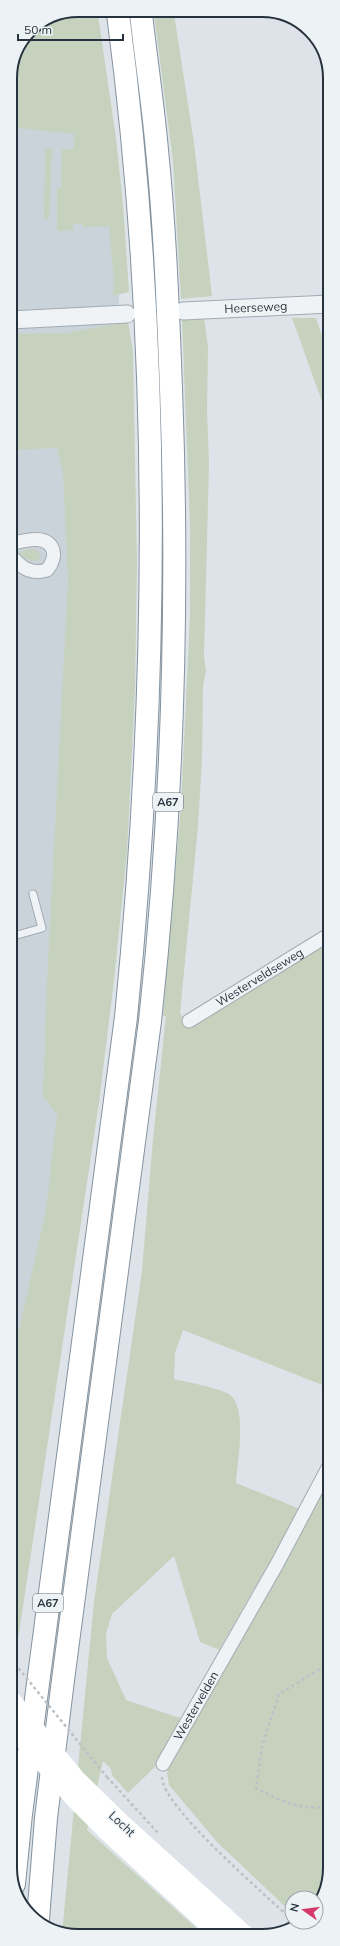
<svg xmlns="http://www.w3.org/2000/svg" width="340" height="1946" viewBox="0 0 340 1946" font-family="Mulish,sans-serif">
<rect width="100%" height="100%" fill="#dde3e8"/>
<path fill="#cbd3da" d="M10,121l98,7 12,158 -59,825 -48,330 -3,1z"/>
<path fill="#c6d2be" d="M154,14h20l20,129 18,153 -31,3 -8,-138z
M52,15h46l18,123 7,67 6,87 -16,4 1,-16 -5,-54 -27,1v-3h-9v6l-16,1v-43h4l1,-39h12v-15l-64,-7v-53l20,-44z
M45,148l7,1 -3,70h-5z
M204,318l4,29 -1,65 2,51 -5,194 2,14 -3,16 -1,72 -4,67 -18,187 9,13 38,-20 103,-64v446l-147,-58 -8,23 -1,26c17,4 37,7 53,14 22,10 10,69 9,90l64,26 -81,141 -19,-8 -26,-86 -62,58 -6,20 1,24 19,42 60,20 -26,42 -32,31 -16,-18 -1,-6 -8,-8 -16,69 117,105h-139l-3,-2 32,-331 48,-331 11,-132 13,-123h-3l18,-211 9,-189v-91l-8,-206z
M292,318h24l14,42v64z
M128,322l5,29 4,213 -2,126 -8,162 -13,128 -15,123 -86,570 -2,-4 3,-67 -4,-26v-206l36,-160 11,-96 -14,-18 4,-114 21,-402 -5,-107 -6,-25 -47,2v-116l56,-1z
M31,549l5,1 5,4 -2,5c-8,5 -12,0 -19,-5l1,-3z
M330,1477v391l-14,37v-7h-24v15l-75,-71 -48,-57 -2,-12 4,-14 116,-199z"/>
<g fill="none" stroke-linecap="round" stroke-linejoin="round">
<g stroke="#a2abb2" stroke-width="9">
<path id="service" d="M10,937l32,-9 -9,-34"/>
</g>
<g stroke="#a2abb2" stroke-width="15">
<g id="minor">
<path d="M10,544c13,-3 37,-11 43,6 2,8 -1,14 -6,20 -17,5 -27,-3 -37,-16"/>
<path id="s1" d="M189,1021l141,-87"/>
<path id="s2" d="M163,1764l114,-200 53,-100"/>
</g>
</g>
<g stroke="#a2abb2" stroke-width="19">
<g id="tertiary">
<path id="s3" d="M183,311l147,-7"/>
<path d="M10,320l117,-6"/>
</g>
</g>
<g stroke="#84939f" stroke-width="24">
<path id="motorway" d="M14,1884l7,-70 18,-138 87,-659c33,-333 36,-670 -8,-1003
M38,1919l8,-101 17,-138 87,-659c23,-211 29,-420 21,-633 -3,-79 -6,-159 -14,-238 -4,-45 -11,-91 -16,-136"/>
</g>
<path stroke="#bbc1c6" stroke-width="2.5" stroke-dasharray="3 3" stroke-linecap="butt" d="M330,1663l-51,31 -17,52 -6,42c22,12 48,25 74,17
M107,1777l51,56
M162,1777c0,30 105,119 130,143
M294,1922l1,1
M261,1929l7,6"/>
<use href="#service" stroke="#f0f3f6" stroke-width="7"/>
<use href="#minor" stroke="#f0f3f6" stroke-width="13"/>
<use href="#tertiary" stroke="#f0f3f6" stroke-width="17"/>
<path stroke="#fff" stroke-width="19" d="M120,1822l125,113
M109,1833l111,102"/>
<use href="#motorway" stroke="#fff" stroke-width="22"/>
<path stroke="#bbc1c6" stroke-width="2.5" stroke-dasharray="3 3" stroke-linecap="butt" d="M11,1659l96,118"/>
<path stroke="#fff" stroke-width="19" d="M11,1700l65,79 44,43
M11,1725l63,73 35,35"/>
</g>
<g text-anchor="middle" stroke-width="3" stroke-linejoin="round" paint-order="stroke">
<g fill="#edf2f5" stroke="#626c76" stroke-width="1">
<rect x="153" y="793" width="30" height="18" rx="3"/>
<rect x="33" y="1594" width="30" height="18" rx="3"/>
</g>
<g font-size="11" font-weight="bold" fill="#26333f">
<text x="168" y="806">A67</text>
<text x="48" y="1607">A67</text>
</g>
<g font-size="12" fill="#26333f" stroke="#edf2f5">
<text dy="4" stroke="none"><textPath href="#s3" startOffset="73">Heerseweg</textPath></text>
<text dy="4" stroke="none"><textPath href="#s1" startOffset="83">Westerveldseweg</textPath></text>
<text dy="4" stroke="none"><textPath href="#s2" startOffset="67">Westervelden</textPath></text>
<text transform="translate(122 1824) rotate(43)" y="4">Locht</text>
</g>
</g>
<path d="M0 0H340V1946H0ZM78 17H262A61 61 0 0 1 323 78V1868A61 61 0 0 1 262 1929H78A61 61 0 0 1 17 1868V78A61 61 0 0 1 78 17Z" fill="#edf2f5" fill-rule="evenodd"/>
<path fill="none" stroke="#26333f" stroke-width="2" d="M78 17H262A61 61 0 0 1 323 78V1868A61 61 0 0 1 262 1929H78A61 61 0 0 1 17 1868V78A61 61 0 0 1 78 17Z"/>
<g transform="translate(304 1910) rotate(284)"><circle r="19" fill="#edf2f5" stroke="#9da6ac"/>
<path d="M0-3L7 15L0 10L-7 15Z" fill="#d53a6a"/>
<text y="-6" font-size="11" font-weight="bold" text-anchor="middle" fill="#26333f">N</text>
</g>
<path d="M18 34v6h105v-6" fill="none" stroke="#26333f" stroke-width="2"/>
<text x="24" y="34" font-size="12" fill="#26333f" stroke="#edf2f5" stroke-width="3" paint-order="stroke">50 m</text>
</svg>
